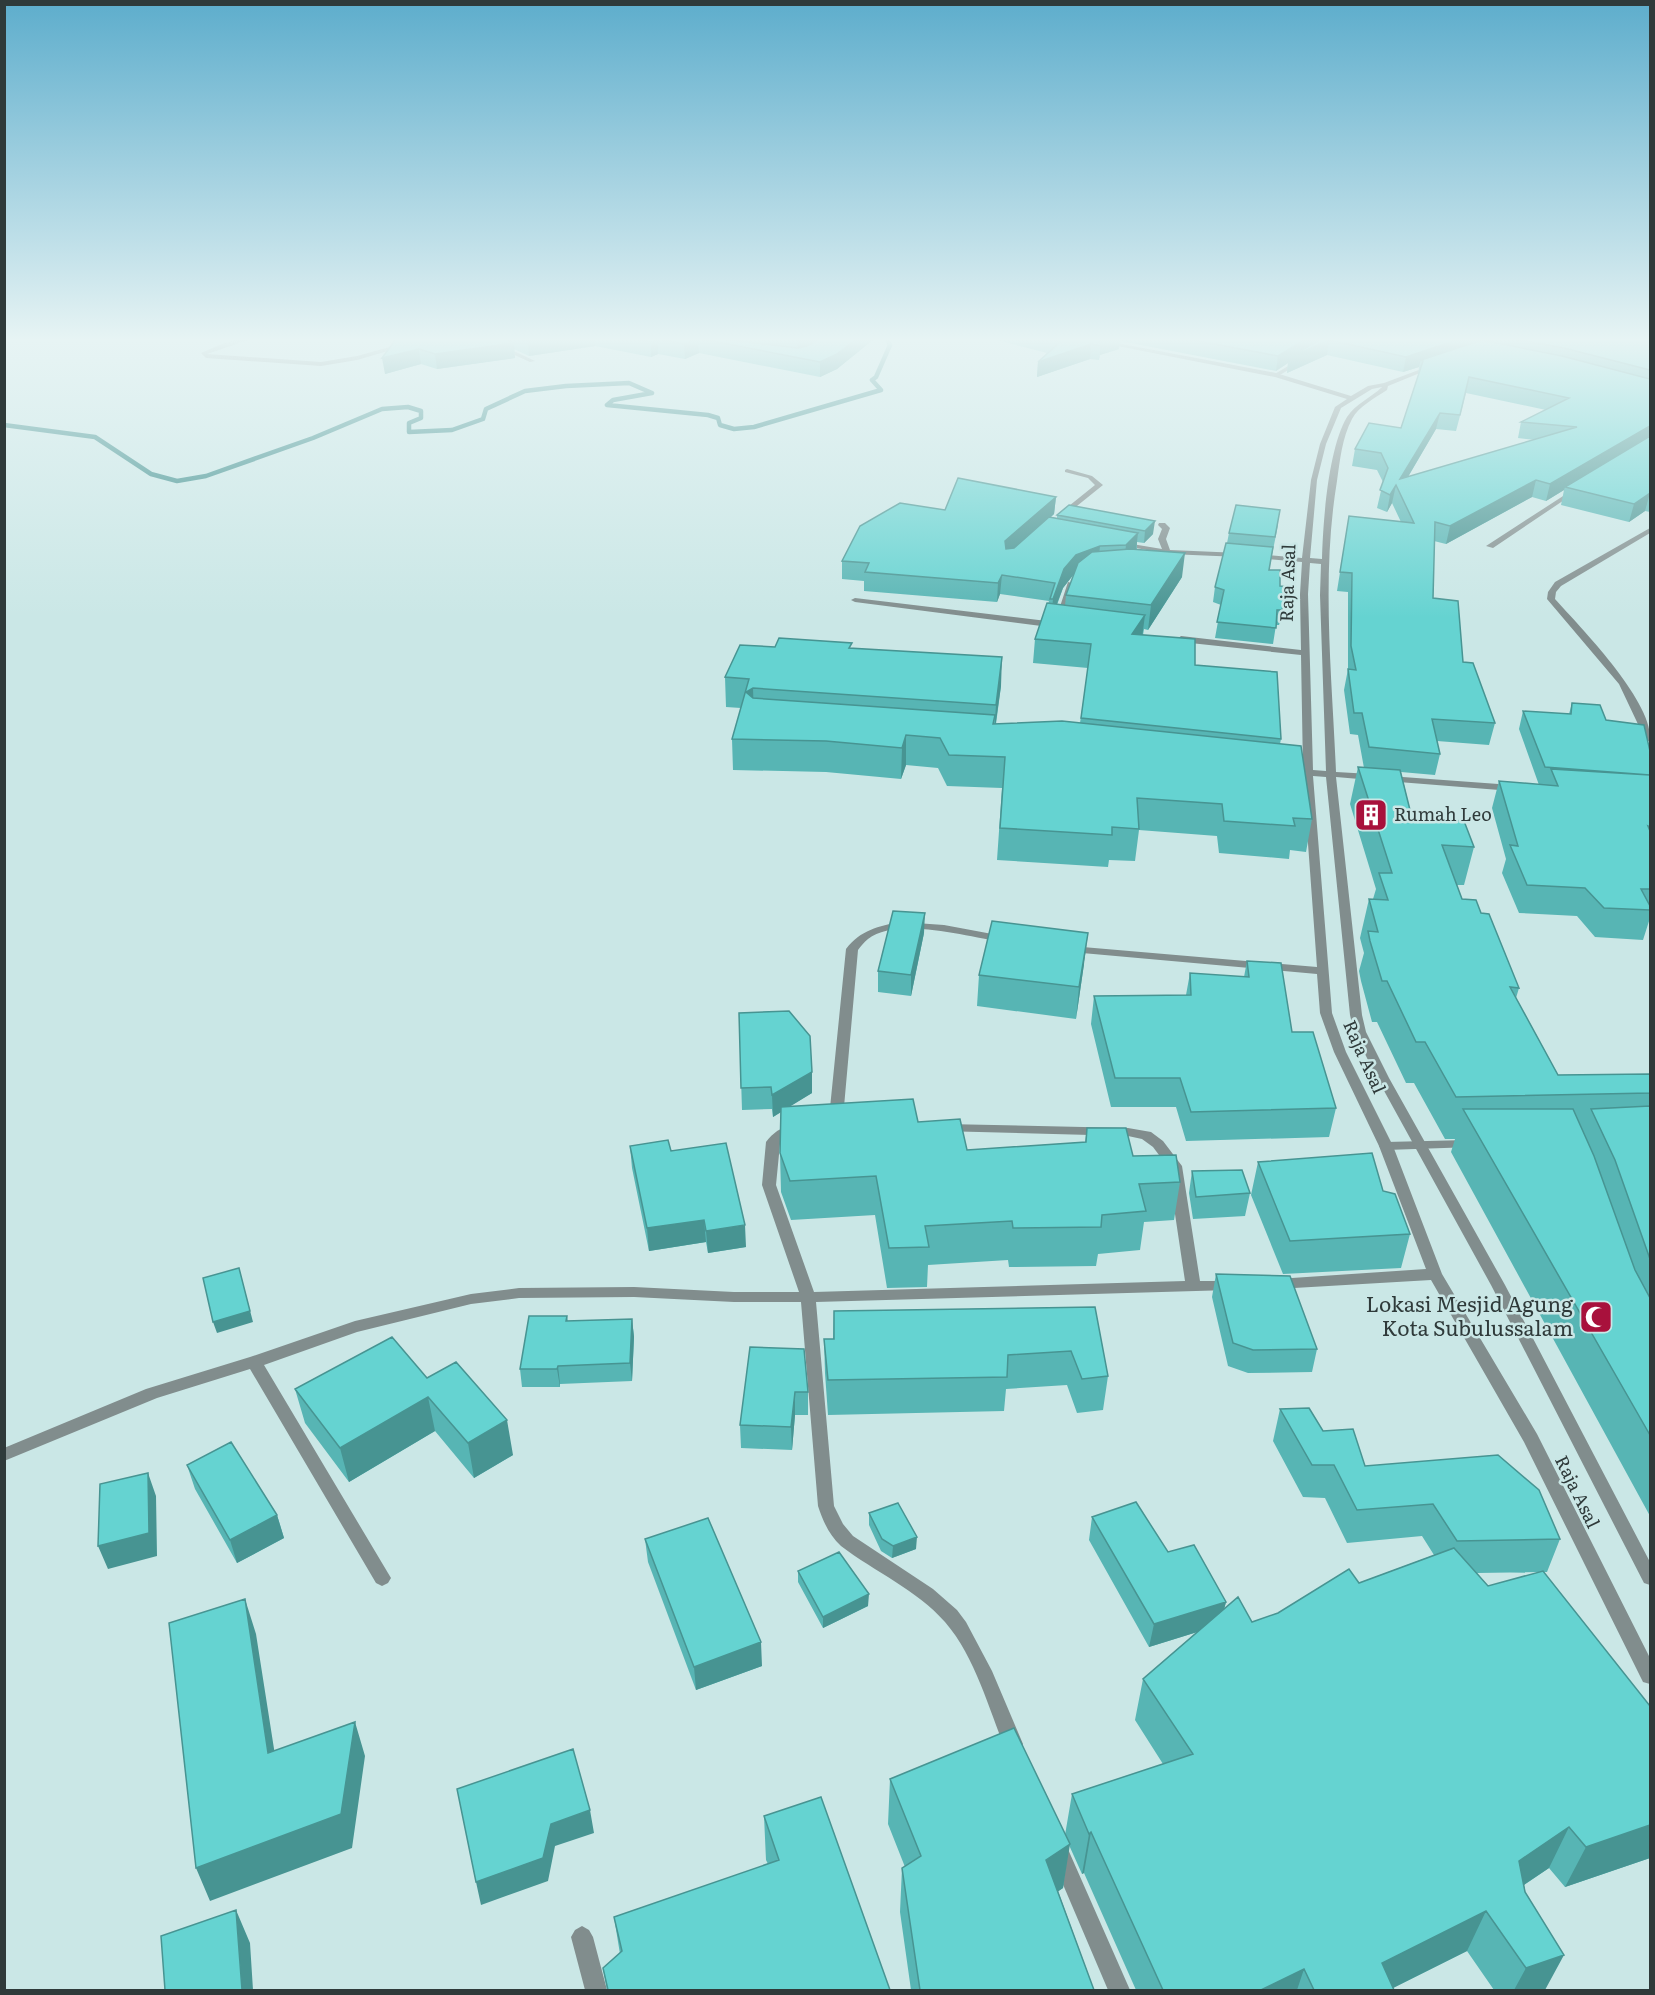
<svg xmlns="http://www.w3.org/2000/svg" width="1655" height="1995" viewBox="0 0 1655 1995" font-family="Literata,serif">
<rect width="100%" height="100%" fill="#cae7e6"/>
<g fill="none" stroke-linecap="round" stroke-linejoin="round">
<path stroke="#2e8483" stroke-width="4.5" d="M4,425l91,12 56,37 26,7 29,-5 107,-38 69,-29 26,-2 13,4v7l-12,5v9l43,-2 31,-11 3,-10 39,-18 41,-5 63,-3 23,10 -39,7 -6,5 101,10 10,3 2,7 14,4 20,-2 127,-37 -9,-10 4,-3 14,-32 -3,-6"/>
<path fill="#818d8d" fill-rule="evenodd" d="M1300,359l2,3 -24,14 -5,-1z
M1468,1140l5,1 2,3 -2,3 -87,3 -5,-1 -2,-3 2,-3 5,-1z"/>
<path fill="#818d8d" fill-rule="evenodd" d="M240,339h11l-44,15 114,8 36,-6 62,-17h10l-72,21 -36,6 -115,-8 -5,-5 23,-10z
M480,339h8l47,22 -5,1z
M1082,339h13l181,34 75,23 17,-10 16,-3 48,-18 5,1 -49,20 -1,4c-12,8 -28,16 -35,29 -10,19 -12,41 -15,62 -16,96 -5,194 -1,291l35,2 5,3 -5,3 -35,-3 26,238 4,17 23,46 116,207 145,277v23l-6,-2 -153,-298 -114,-207 -23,-46 -4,-17 -24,-238 -13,-1 19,237 14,39 47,94 49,128 95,160 113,224v26l-7,-2 -119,-240 -93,-162 -154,9 -5,-1 -2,-4 2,-4 5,-1 149,-10 -47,-123 -45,-94 -14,-39 -3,-39 -246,-22 -6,-3 6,-3 246,21 -14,-192 -6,-3 6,-3 -2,-114 -120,-13 -4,-3 4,-3 120,14 -1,-56 2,-32 -45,-4 -4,-2 4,-2 45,4 9,-78 9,-36 15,-37 12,-8 -72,-22zM1382,387c-10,10 -27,17 -35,30 -19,32 -24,105 -25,142l-12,-1 7,-78 9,-36 15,-36 31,-19zM1310,563l11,1 -1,31 6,176 -13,-1 -5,-176z
M1067,469l25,7 11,9 -41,33 -4,-2 1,-2 36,-29 -7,-7 -23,-6v-2z
M1577,487l4,2 -2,1 -86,58 -7,-2z
M1159,523h6l5,5 -4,11 4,11 70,3 4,2 -4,2 -71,-3 -5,4 -4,-2 2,-3 -46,-9 4,-2 42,7 -4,-10 4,-10 -4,-4z
M1650,528v5l-89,53 -5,6 -1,7c26,29 100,104 95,143l-5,-3 -26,-55 -72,-85 1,-7 7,-10z
M1068,582l7,2 -13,37 -2,2 1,2 -4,3 -202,-26 -4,-2 4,-2 200,24z
M1389,776l123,9 5,3 -5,3 -126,-10 -2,-2z
M901,922l43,3 59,11 6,3 -6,3c-35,-5 -105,-26 -135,-3 -4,3 -7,7 -10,11l-15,168 -2,3h-10l-2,-3 17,-169c15,-19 32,-23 55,-27z
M945,1124l183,4 23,4 12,9 19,25 18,115h35l2,4 -2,4 -5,1 -414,12 18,204 9,18 10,12 80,53 24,21 9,12 26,49 31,73 -3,6 -7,3 -7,-3c-18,-42 -30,-92 -61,-128 -28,-32 -70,-50 -104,-76 -12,-11 -18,-25 -23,-40l-17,-204h-67l-100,-5 -115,1 -48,6 -114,28 -93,33 124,208 3,5 -3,5 -6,3 -6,-3 -126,-214 -93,29 -153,63v-13l142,-59 104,-32 105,-36 116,-27 48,-6 115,-1 100,5h65l-37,-107 4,-43c8,-10 18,-18 32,-15l2,3 -20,14 -4,41 38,107 371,-11 -17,-114 -15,-20 -11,-8 -14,-3 -188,-5 -2,-3z
M1060,1844l7,3 63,143h-22l-58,-136 3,-7z
M582,1926l7,4 4,7 14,53h-22l-14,-53 4,-7z"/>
</g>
<path fill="#57b5b4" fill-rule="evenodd" d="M396,339h478l-37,30 -17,8 -121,-24 -14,6 -27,-5 -7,3 -56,-11 -66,10 -15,-7 1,9 -78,11 -16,-5 -36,10z
M993,339h657v173l-5,-1 -16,11 -68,-17 3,-15 -18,11 -14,-4 -86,47 -12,-3 -1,57 30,64 32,61 -6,22 -52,-4 3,13 -5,21 -34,-3 11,46 62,29 -10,38h-7l5,14 19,14 38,75 -3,10 42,77 92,-1v442l-199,-364 4,-13h-10l-31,-56h-8l-29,-61h-5l-11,-41 -2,-10 5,-18 -4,-15 9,-39h4l3,-10 -26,-85 8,-37 6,1 -6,-33 -8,-1 -6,-44 4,-21v-77l-11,-1 12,-75 52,6 -9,-19 -5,9 -10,-4 6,-26 -6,-12 -25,-4 3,-17 46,-21 17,-53 1,-8 -16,5 -76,-17 -40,18 1,-10 -12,8 -156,-30 -1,8 -19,6 -1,5 -9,-1 -53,18 1,-15 9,-9zM1466,393l80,17 -25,12 -3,16 17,2 -127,37 28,-48 20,2z
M1056,497l-2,17 -3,3 6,1v-3l12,-10 84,29 -9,9 -7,-1v7l45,28 -34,53 -4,-1 -1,6 52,30 86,74 -1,5 32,75 -6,33 -16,-2 -1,9 -70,-6 -2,-17 -78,-6 -4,31 -26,-1 -1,7 -111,-7 5,-72 -55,-2 -9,-18 -32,-3 -5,14 -75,-7 -93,-2 -1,-31 9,-31 -15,-1 -1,-30 50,-30 77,1 149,38 -5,38 84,-1 8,-55 -55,-5 2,-24 14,-38 -49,-7 -3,8 -133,-11v-10l-22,-2v-18l103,-51zM1074,574l-8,21 -1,11 -8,-1 6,-17z
M1278,525l-9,45 11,16 5,16 -6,23h-3l-3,19 -58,-6 6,-33 -8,-3 2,-15 12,-44 2,-10z
M1572,703l34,17 44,31v167l-7,22 -48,-3 -18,-21 -58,-3 -17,-40 4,-14 -14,-51 7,-27 40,4 -20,-56 4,-18 46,3z
M924,933l-13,63 -33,-4v-21z
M1247,961l45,71 44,76 -7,29 -143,4 -10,-34h-65l-20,-83 3,-28 92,-1 4,-22 54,4z
M1084,964l-8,55 -99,-13 2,-31z
M739,1013l73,80 -22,13 128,16 49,28 118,-8 2,-14 46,28 47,26 -6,38 -30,2 -4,28 -42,4 -2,12 -87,1 -1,-7 -80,5 -1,22 -40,1 -12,-73 -84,5 -10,-28 -1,-39 1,-41 -8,5 -1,-8 -30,1z
M630,1146l41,5 75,96 -38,6 -2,-11 -57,9 -17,-83z
M1258,1162l125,29 27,43 -9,34 -118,6 -32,-79z
M1192,1171l58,22 -5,23 -52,3 -4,-26z
M1216,1274l101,75 -5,23 -64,1 -20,-7 -16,-69z
M1095,1307l13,69 -5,34 -26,3 -10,-28 -61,4 -2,22 -176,4 -3,-42 -1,-34h9l1,-28z
M567,1316l1,5 64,-2 2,18 -2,44 -72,3v3h-38l-2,-18z
M750,1347l58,45v23h-13l-3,35 -51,-2 -1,-23z
M427,1378l86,77 -39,23 -39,-47 -86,51 -44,-59 -10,-34z
M1280,1409l43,22 42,35 195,73 -13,33h-3l106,286 -85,29 -16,-19 -25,17 21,105h-51l-27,-39 -74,37 1,2h-258l-52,-117 -2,1 -13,-29 -6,43 -5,3 36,99h-183l-11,-78 2,-44 3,-1 -17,-43 2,-45 175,56 7,-41 91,-30 -28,-44 8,-41 54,-47 -48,15 -60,-107 3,-23 76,35 58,50 -2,7 28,13 26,-9 156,-58 -12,-19 -75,7 -22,-45 -22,-1 -30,-56zM1540,1572l-52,14 -11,-13z
M187,1465l90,50 7,23 -47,25 -42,-74z
M869,1513l47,36 -24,9 -11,-7 -12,-26z
M645,1539l117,127 -66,24 -48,-128z
M798,1571l70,35 -45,22 -25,-46z
M764,1816l126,174h-283l-4,-22 17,-14 -6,-37 154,-53 -2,-4z"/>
<path fill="#479492" d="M541,339h54v7l-66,10 -1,-15z
M658,339v15l-7,3v-15z
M696,339h2l1,14 -14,6 -1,-15z
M799,339h29l-30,16 -1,-15z
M856,339h18l-37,30 -17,8v-15z
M1105,339h15l-1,10 -19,6v-14z
M1306,339h9l-1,8 15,-7 -2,15 -40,18 1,-10 -12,8 2,-15z
M1460,339h35l-1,2 -72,25 1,-5 -2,-1 -2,7 -16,5 3,-15z
M514,343l1,15 -78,11 -2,-15z
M1091,344l-1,15 -53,18 1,-15z
M419,349l2,15 -36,10 -3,-16z
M1440,413l-4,16 -37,63 1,-13z
M1650,426v14l-85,47 -1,3 -18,11 4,-17z
M1536,480l-4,17 -86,47 4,-18z
M1396,485l-4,18 -5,9 3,-17z
M1650,493l-5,18 -16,11 5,-18z
M1056,497l-2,17 -51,45 2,-18z
M1155,521l-2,13 -9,9 1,-12z
M1138,533l-2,18 -12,12 2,-18z
M1100,546l-2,19 -24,9 -11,14 -12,31 2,-20 11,-30 12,-14z
M1185,553l-3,24 -34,53 3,-25z
M1002,575l-2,19 -3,8 1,-19z
M1288,587l-3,15 -6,23 3,-15z
M1145,615l-3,23 -10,-4z
M1002,657l-1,29 -7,49 2,-30z
M753,688l1,30 -8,-26z
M906,735v30l-5,14 1,-31z
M925,913l-1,20 -13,63v-21z
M1088,933l-4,31 -8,55 3,-32z
M812,1072v21l-39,24 -1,-22z
M704,1220l2,22 -57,9 -2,-23z
M745,1225l1,22 -38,6 -2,-22z
M239,1268l14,54 -36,11 -4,-11z
M632,1319l2,18 -2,44 -2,-18z
M558,1366l2,18v3l-3,-18z
M795,1392v23l-3,35 -1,-23z
M428,1397l7,34 -86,51 -9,-34z
M507,1420l6,35 -39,23 -6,-35z
M148,1473l8,23 1,60 -49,13 -10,-23z
M277,1515l7,23 -47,25 -7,-23z
M917,1537l-1,12 -24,9 1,-12z
M869,1594l-1,12 -45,22v-11z
M245,1599l11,35 24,153 -12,-34z
M1226,1602l-6,23 -71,22 5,-23z
M761,1642l1,24 -66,24 -2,-23z
M355,1722l10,34 -13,92 -142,53 -14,-33z
M590,1810l4,23 -39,13 -7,35 -67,24 -5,-23 75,-58z
M1650,1825v33l-85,29 21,-40z
M1569,1827l-20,41 -49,33 19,-40z
M1091,1832l-7,41 -2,1 7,-40z
M1070,1844l-7,44 -23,16 6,-44z
M236,1910l14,33 3,47h-11z
M1486,1911l-19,40 -78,39 -7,-27z
M1564,1955l-19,35h-31l12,-22z
M1304,1969l-7,21h-36z"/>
<path fill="#65d3d1" stroke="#479492" stroke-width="1.5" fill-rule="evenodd" d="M396,339h109l9,4 -79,11 -16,-5 -37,9z
M523,339h18l-13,2z
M634,339h62l-12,5 -26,-5 -7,3z
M702,339h20l76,9 9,-2 12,-7h37l-19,15 -17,8z
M1050,339h55l-5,2 1,5 -10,-2 -53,18 22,-20z
M1188,339h118l-28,17z
M1318,339h142l-54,18 -77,-17 -40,18 30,-18z
M1515,339h135v31l-86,-22z
M1482,340l80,16 88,23v47l-100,58 -14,-4 -86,46 -15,-4 -2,76 25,3 5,61 10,1 22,60 -63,-4 8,35 -71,-7 -7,-34h-8l-6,-44 8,1 -5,-24 1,-73 -12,-1 9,-56 65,7 -18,-38 -6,10 -10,-5 8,-22 -7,-15 -26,-4 14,-26 32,5 22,-67 -2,-1zM1469,377l100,21 -48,24 56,5 -177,52 40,-66 20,2z
M1650,436v57l-16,11 -69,-17z
M958,478l98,19 -51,44 1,8 8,-1 35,-31 89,16 -12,12 -26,1 -24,9 -12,14 -11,30h-3l5,-16 -53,-8 -4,8 -133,-11 4,-9 -27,-2 18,-35 40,-23 45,7z
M1069,505l86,16 -10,10 -88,-16z
M1236,505l44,5 -5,27 -46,-4z
M1226,543l47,4 -4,23h11v16l8,1 -6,23h-5l-1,18 -59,-6 7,-32 -9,-3z
M1130,549l55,4 -34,52 -85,-10 12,-32 14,-11z
M1047,603l98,12 -13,19 63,5v26l82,7 4,67 -200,-21 10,-74 -56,-5z
M779,638l73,5 -3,5 153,9 -6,48 -243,-17 -7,4 7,6 242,17 -2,9 69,-3 239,25 11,73 -19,-1 2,8 -71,-5 -2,-17 -85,-6 2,31 -27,-2v8l-112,-7 5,-71 -56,-2 -9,-17 -34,-3 -4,13 -76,-7 -94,-2 17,-60 -24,-2 15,-32 35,2z
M1572,703l28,2 6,15 38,5 6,26v24l-105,-8 -22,-56 48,3z
M1358,767l42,3 12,48 52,3 10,26 -32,-2 20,54 14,1 5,13 8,1 30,74 -9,-1 48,88 92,-1v19l-194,4 -31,-55h-9l-29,-61h-5l-12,-40 -2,-10 10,1 -9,-33 19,1 -9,-27h13z
M1551,769l99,6v52l-2,-1 2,5v58h-9l9,17v4l-46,-2 -19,-20 -58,-3 -17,-40 8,1 -19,-65 59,5z
M893,911l32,2 -14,62 -33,-4z
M992,921l96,12 -9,54 -100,-12z
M1247,961l34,2 11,69h21l23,76 -145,4 -11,-34h-65l-21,-82 97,-1 -1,-22 59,4z
M789,1011l21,25 2,36 -40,23 -1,-8 -30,1 -2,-75z
M913,1099l5,23 42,-3 7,31 119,-8 1,-14h39l7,28 43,-1 4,27 -41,2 7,27 -44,4 -1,12 -88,1 -1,-7 -87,5 4,21 -40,1 -13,-72 -86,5 -10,-28 1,-46z
M1650,1106v153l-35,-99 -24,-51z
M1463,1109h110l21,47 41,114 15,28v137z
M668,1140l3,11 55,-8 19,82 -39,6 -2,-11 -57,8 -17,-82z
M1372,1153l11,38 12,3 15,40 -120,7 -32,-79z
M1242,1170l8,23 -54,4 -4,-26z
M239,1268l11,43 -37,11 -10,-44z
M1216,1274l74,2 27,73 -64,1 -20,-7z
M1095,1307l13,69 -26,3 -11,-28 -63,4 -1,22 -179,3 -4,-41h10v-28z
M529,1316h38l-1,5 66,-2 -2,44 -72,3 -1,3h-37z
M392,1337l35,41 29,-16 51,58 -39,23 -40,-46 -88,51 -45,-59z
M750,1347l54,2 4,43h-13l-4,35 -51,-2z
M1309,1408l14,23 30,-2 12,37 133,-11 41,35 21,49 -103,2 -24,-37 -76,6 -23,-45h-22l-32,-56z
M231,1442l46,73 -47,25 -43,-75z
M148,1473l1,60 -51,13 2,-62z
M1136,1502l32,50 26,-7 32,57 -72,22 -62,-107z
M898,1503l19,34 -24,9 -11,-7 -13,-26z
M708,1518l53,124 -67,25 -49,-128z
M1454,1548l34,38 55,-15 107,135v119l-64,22 -17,-20 -50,34 6,31 39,63 -38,13 -40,-57 -104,52 12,27h-80l-10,-21 -43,21h-98l-72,-158 -2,2 -17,-40 121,-40 -50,-75 95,-82 14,25 26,-9 71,-44 10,14z
M839,1552l30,42 -46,23 -25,-46z
M245,1599l23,154 87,-31 -14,92 -145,54 -27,-245z
M1014,1728l56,116 -24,16 48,130h-174l-18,-122 19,-12 -31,-77z
M573,1749l17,61 -39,14 -8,34 -67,24 -19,-93z
M821,1797l69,193h-282l-5,-22 19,-17 -8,-34 165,-57 -15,-44z
M236,1910l6,80h-77l-4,-54z"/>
<linearGradient id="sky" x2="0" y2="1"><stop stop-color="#5dadcc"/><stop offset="0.55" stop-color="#e7f4f4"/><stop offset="1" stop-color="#e7f4f4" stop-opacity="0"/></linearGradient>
<rect width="1655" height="618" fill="url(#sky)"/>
<defs>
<g id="building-square" transform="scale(1.725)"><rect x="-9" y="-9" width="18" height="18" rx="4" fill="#a8113c" stroke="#cae7e6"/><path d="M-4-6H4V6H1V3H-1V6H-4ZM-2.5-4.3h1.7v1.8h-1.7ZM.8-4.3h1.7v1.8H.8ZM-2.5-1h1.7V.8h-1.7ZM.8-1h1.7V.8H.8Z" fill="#fff"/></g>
<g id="mosque-square" transform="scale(1.725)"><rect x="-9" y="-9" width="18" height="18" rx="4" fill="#a8113c" stroke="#cae7e6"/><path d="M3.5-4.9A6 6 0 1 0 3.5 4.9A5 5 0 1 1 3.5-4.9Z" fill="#fff"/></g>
</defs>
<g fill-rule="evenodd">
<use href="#building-square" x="1371" y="815"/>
<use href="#mosque-square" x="1596" y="1317"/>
</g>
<g text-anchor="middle" stroke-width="5" stroke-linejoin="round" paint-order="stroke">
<g font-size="18" fill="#2f3a3a" stroke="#cae7e6">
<text transform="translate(1288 583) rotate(-88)" y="6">Raja Asal</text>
<text transform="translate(1364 1057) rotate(66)" y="6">Raja Asal</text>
<text transform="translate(1577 1492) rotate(64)" y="6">Raja Asal</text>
</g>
<g font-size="18" fill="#2f3a3a" stroke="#cae7e6" text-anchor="start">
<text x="1394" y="821">Rumah Leo</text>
</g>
<g font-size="21" fill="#2f3a3a" stroke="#cae7e6" text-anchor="end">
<text x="1573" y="1312">Lokasi Mesjid Agung<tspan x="1573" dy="24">Kota Subulussalam</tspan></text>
</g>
</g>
<rect width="1655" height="1995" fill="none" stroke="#2f3a3a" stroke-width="12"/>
</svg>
